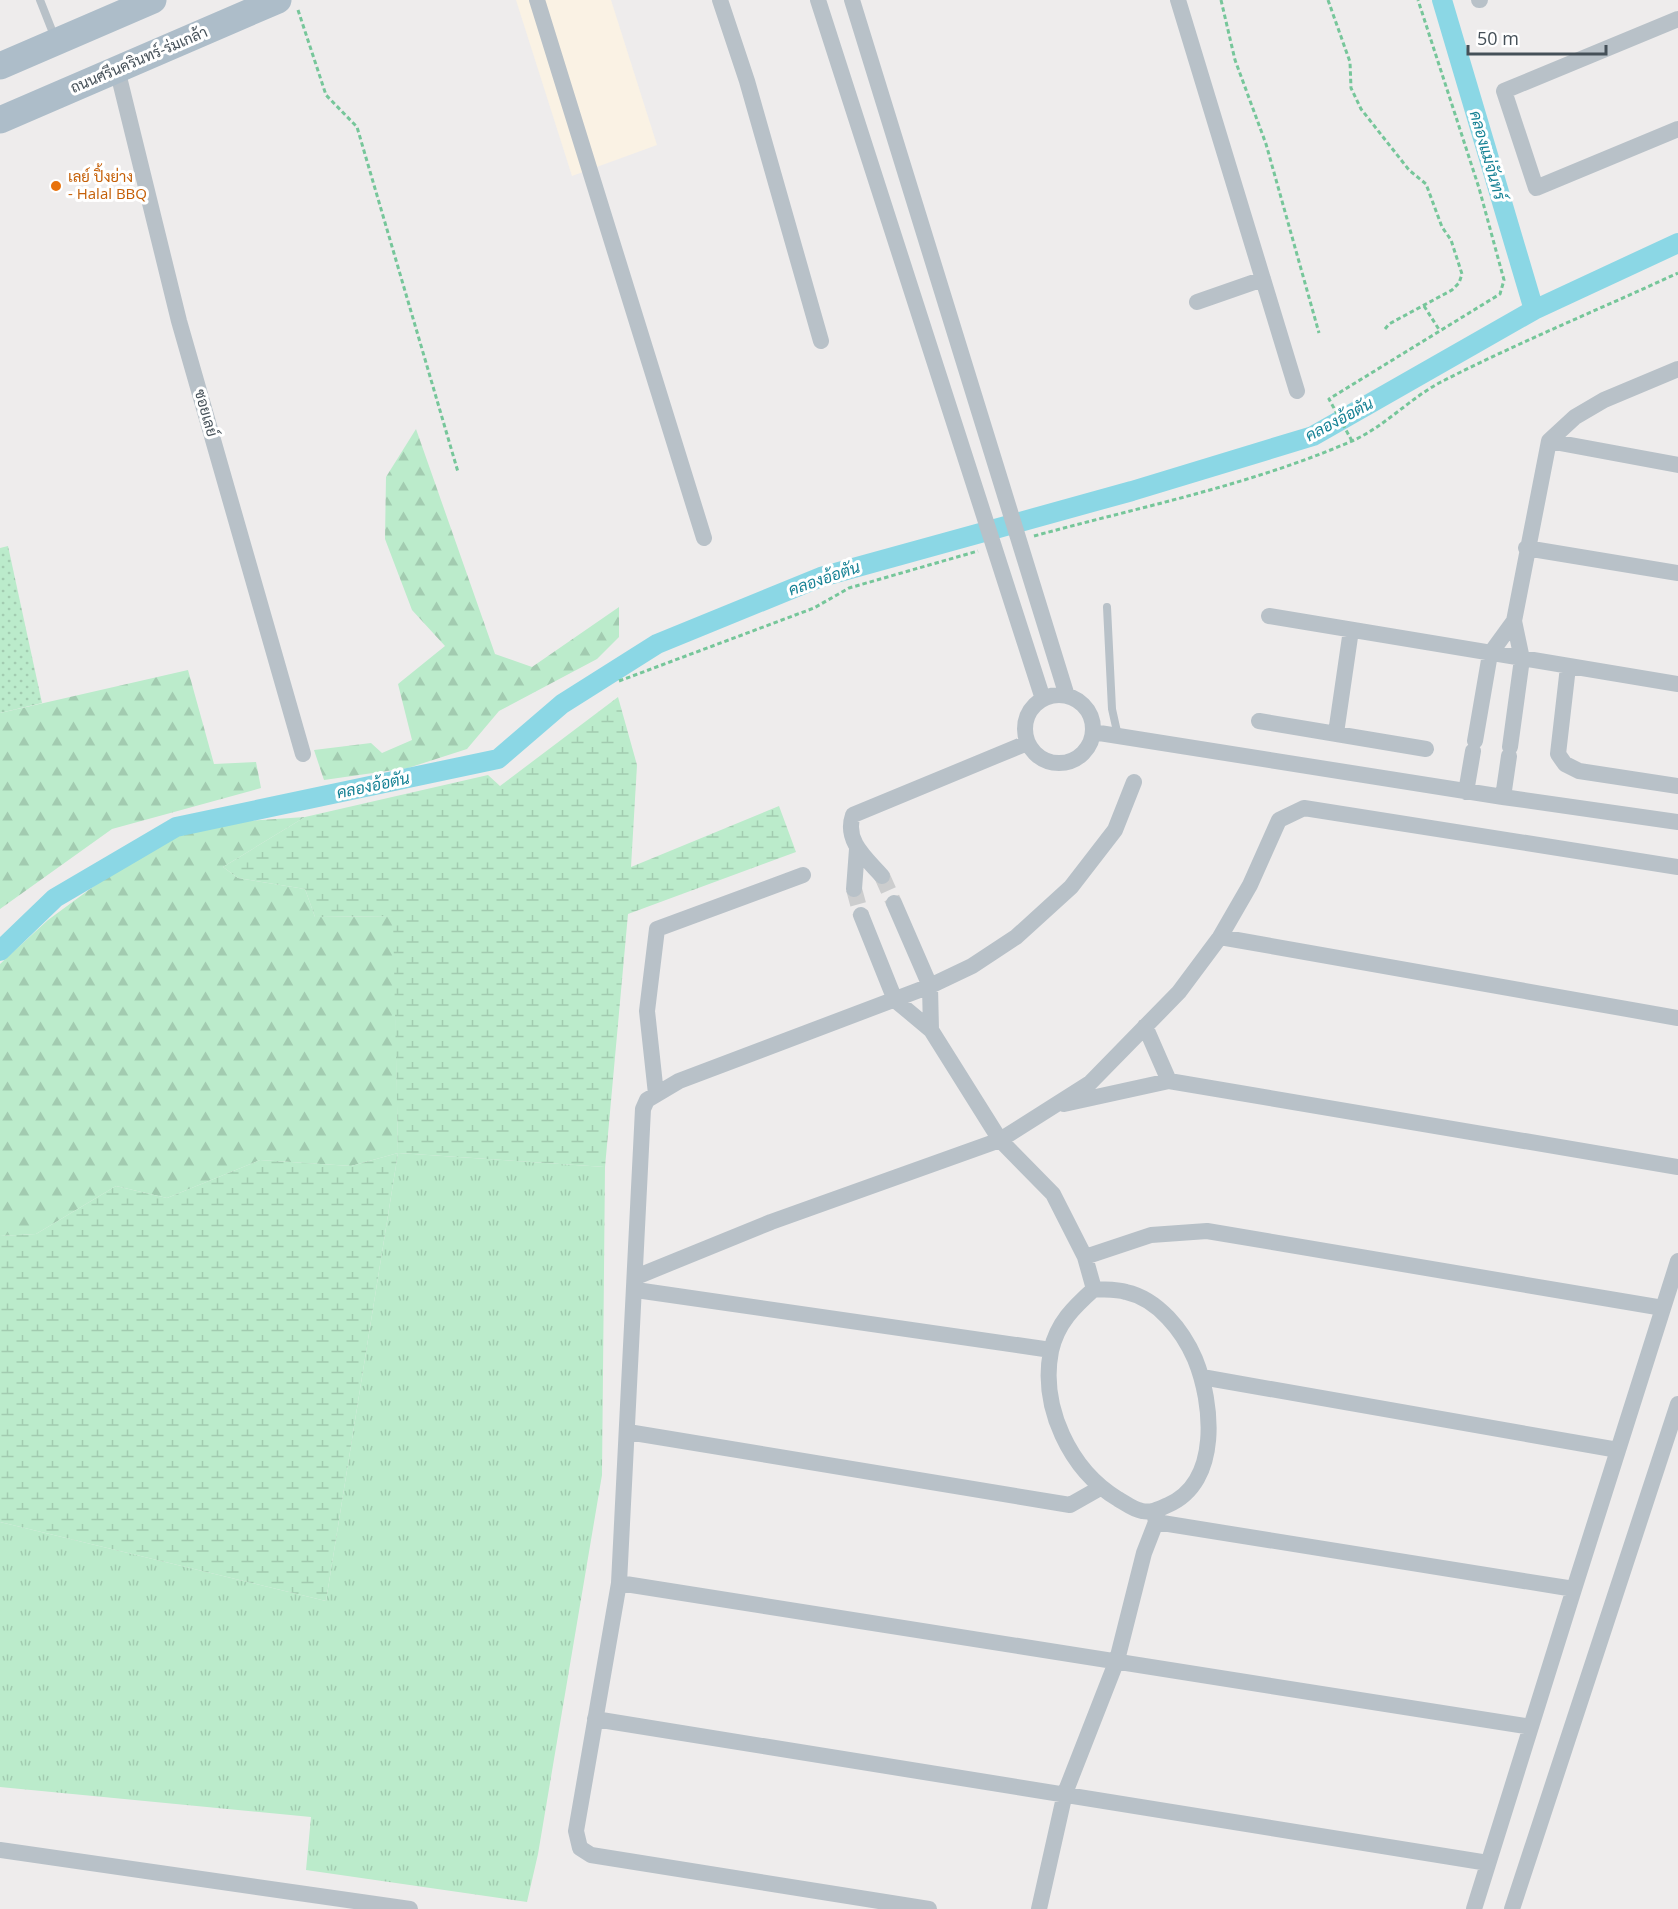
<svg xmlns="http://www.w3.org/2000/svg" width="1678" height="1909" viewBox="0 0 1678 1909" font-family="'Open Sans',Sarabun,sans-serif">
<defs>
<pattern id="grass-tufts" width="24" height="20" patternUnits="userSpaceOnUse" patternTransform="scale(1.5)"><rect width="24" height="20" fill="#bbebcb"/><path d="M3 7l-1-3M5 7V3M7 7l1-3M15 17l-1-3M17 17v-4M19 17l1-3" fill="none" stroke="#a2cbb0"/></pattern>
<pattern id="forest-firs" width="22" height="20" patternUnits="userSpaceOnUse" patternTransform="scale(1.5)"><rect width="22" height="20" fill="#bbebcb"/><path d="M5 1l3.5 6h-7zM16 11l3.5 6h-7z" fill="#a2cbb0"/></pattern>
<pattern id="wetland-marsh" width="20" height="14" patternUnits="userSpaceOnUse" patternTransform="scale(1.5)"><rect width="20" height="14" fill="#bbebcb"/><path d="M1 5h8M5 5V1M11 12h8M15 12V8" fill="none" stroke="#a2cbb0"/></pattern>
<pattern id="garden-dots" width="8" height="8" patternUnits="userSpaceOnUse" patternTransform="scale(1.5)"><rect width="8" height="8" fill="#bbebcb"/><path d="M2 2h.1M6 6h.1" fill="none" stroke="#a2cbb0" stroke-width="1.8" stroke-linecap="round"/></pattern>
</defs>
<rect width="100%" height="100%" fill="#eeecec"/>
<path fill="#faf2e4" d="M516,0h95l46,145 -85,31z"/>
<path fill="url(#grass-tufts)" d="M398,1153l207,14 -3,308 -64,379 -11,48 -221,-32 5,-53 -311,-30v-265l326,79z"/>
<path fill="url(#forest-firs)" d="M416,429l79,225 37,13 87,-60v30l-22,22 -98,52 -32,38 -59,19 -84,12 -10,-30 57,-7 11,10 30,-13 -14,-56 47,-38 -33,-36 -27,-71 1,-62z
M188,670l26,94 42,-2 5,26 -149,41 -112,80v-196z
M305,817l-82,50 15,11 67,11 10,28 79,-1 4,237 -47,13 -91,-6 -93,38 -51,-12 -80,48 -36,2v-272l48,-44 68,-50 70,-40 44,-8z"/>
<path fill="url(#wetland-marsh)" d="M618,697l19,68 -6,102 148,-61 17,46 -168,62 -23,253 -207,-14 -72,448 -326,-79v-286l36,-2 80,-48 51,12 93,-38 91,6 47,-13 -5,-237 -78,1 -10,-28 -67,-11 -15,-11 82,-50 183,-42 12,11z"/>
<path fill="url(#garden-dots)" d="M8,546l34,157 -42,10v-165z"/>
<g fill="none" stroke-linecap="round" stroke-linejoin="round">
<path stroke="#8bd7e5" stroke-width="20" d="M1442,0l92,310
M0,951l55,-53 121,-71 322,-68 64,-55 95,-60 164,-67 311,-86 181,-55 221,-126 144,-67"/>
<path stroke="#cccdce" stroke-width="16" stroke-dasharray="16 8" stroke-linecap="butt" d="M882,876l12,27
M854,889l7,26"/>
<path stroke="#76c69a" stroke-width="3" stroke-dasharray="4.5 3" stroke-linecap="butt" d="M1221,0l14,60 31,84 53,189
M1328,0l22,62 1,26 10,21 48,61 17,14 16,43 9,13 11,34 -3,9 -7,7 -63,34 -4,5
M298,10l28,85 31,32 101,345
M1424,306l16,25
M1352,441l-23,-42 171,-105 4,-14 -25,-92 -61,-188
M1034,536c106,-29 217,-51 318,-95 32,-14 56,-41 87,-58 78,-40 159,-73 239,-110
M619,681l195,-73 35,-20 129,-37"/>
<path stroke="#b8c1c8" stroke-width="8" d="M40,0l15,38
M1107,607l5,102 6,27"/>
<path stroke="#b8c1c8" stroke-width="16" d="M537,0l167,538
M720,0l27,81 74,260
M818,0l225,699
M852,0l215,696
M1178,0l119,391
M1479,0h1
M1678,19l-174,72 32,97 142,-59
M117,69l62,252 124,433
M1197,302l66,-23
M1549,441l129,24
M1526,548l152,25
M1269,616l409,68
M1568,667l-10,87 7,10 14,7 99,15
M1025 729a34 34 0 1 1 68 0a34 34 0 1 1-68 0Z
M1259,721l167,28
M1093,732l410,65 175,25
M1336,733l15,-103
M1475,741l15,-87 24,-33
M1510,747l12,-88 -8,-38 35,-180 26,-24 29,-17 74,-31
M1466,792l7,-41
M1503,797l6,-41
M882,876c-16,-18 -38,-35 -29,-61l174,-72
M854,889l3,-40
M894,903l36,83 1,44
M861,915l34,85 36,30 69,110 53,54 32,63 66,-22 56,-4 456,77
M1220,937l458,81
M1145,1026l24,55
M656,1094l-9,-83 10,-82 146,-54
M1064,1104l105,-23 509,86
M1085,1257l9,32
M636,1277l135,-55 229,-82 90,-57 89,-91 41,-55 30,-52 29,-65 25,-12 374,59
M1094,1289c10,1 22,0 32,3 32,7 57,39 69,67 18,44 26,123 -27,146 -9,4 -16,8 -26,6 -8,-1 -17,-8 -24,-12 -48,-29 -78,-92 -67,-148 6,-28 23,-44 43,-62z
M636,1290l415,60
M1202,1377l416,73
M628,1432l442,73 30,-17
M1156,1522l418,67 -100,320
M619,1583l912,144
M1574,1589l104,-328
M595,1719l893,144
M0,1850l410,59
M929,1909l-338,-54 -11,-7 -4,-17 43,-248 24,-474 4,-9 32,-19 251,-95 42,-20 44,-29 55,-50 44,-57 19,-48
M1039,1909l26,-116 52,-133 27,-107 12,-31 -2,-10
M1512,1909l166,-505"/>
<path stroke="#adbdc9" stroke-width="27" d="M0,66l153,-66
M0,120l278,-120"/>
</g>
<circle fill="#e8710a" stroke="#fff" stroke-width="2" cx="56" cy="186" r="6"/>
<g text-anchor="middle" stroke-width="6" stroke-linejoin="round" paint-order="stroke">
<g font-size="15" fill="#455058" stroke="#fff">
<text transform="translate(139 60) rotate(-23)" y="5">ถนนศรีนครินทร์-ร่มเกล้า</text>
<text transform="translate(206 413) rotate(74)" y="5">ซอยเลย์</text>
</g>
<g font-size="15" fill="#c56008" stroke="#fff" text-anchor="start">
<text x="68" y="182">เลย์ ปิ้งย่าง<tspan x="68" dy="17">- Halal BBQ</tspan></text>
</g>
<g font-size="16" font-style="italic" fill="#158194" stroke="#fff">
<text transform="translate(1488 155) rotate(74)" y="6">คลองแม่จันทร์</text>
<text transform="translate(1339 419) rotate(-28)" y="6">คลองอ้อตัน</text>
<text transform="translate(824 578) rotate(-19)" y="6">คลองอ้อตัน</text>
<text transform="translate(373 785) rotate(-12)" y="6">คลองอ้อตัน</text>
</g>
</g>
<path d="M1468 45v9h138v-9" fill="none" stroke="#455058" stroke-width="3"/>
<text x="1477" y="45" font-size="18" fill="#455058" stroke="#ffffff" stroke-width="4.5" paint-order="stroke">50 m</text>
</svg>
